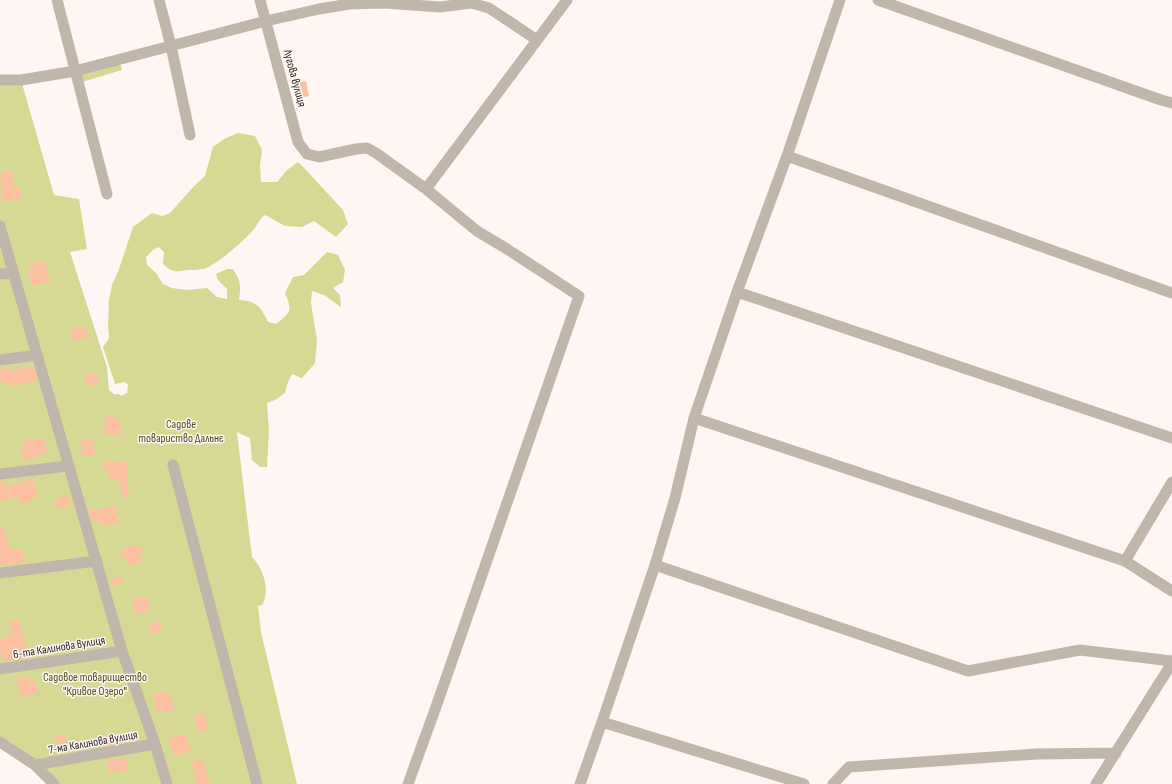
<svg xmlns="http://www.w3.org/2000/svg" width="1172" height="784" viewBox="0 0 1172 784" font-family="'Sofia Sans Condensed',sans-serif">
<rect width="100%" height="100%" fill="#fdf6f3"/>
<path fill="#d6d993" d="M118,56l4,14 -40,12 -4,-15z
M0,80h21l33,115 25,4 8,50 -17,3 37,115 2,23 5,4h5l2,2 6,-3 1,-8 -3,-3 -10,2 -12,-37 6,-9 -1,-13 1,-25 3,-15 7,-16 14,-42 19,-14 10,3 8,-3 25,-28 10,-9 8,-29 11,-8 14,-6 17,3 7,14 -2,15 1,17h16l10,-12 11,-8 8,8 37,40 5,14 -12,13 -22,-16 -12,6 -17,-1 -20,-11c-7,6 -6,7 -11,14 -9,11 -37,36 -51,40 -5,1 -10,1 -15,1 -13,2 -15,3 -25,-6l1,-12 -5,-5 -6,3 -7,7 1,8 9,8 7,11 9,4 15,2 20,-2 10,9 10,2v-10l-9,-9 -2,-6 11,-5h6c8,13 8,16 6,31 18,1 21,6 29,22l8,2c14,-12 17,-12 9,-31l8,-16 11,-2 23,-23 11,3 7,15 -2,12 -10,6 7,7 1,12 -17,-12 -12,-4 -1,12 6,37 -2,23 -13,15 -10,-4 -4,8 -3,11 -10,7 -8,3 2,27 -2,37h-7l-8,-7 -2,-22 -9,-4 -4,-2 15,125c11,11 19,33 10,48l-4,1 3,26 36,152h-243l-54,-42z"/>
<path fill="#fbbfa1" d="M306,81l3,15 -13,3 -3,-15z
M12,171l2,16 6,-1 2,13 -19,3 -3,-29z
M45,261l5,21 -18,4 -3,-16h2l-1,-6z
M86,326l2,12 -16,3 -2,-12z
M33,366l4,15 -30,6 -1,-6 -6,1v-13l10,-1 1,3z
M97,373l2,11 -12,2 -2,-11z
M106,415h8v5h6l1,15 -16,1 -1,-13h3z
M45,438l2,15 -13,2 1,5 -12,1 -2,-14 3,-1 -1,-5z
M94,439l1,16 -13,1 -1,-16z
M126,461l3,36h-7l-2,-15h-4v-3l-7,1 -1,-11 -4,1v-8z
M32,478l6,20 -18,6 -3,-8 -17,5v-20l5,-1 2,7z
M68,495l2,11 -13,3 -3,-10z
M117,507l2,16 -18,3v-5l-9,1 -3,-12z
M0,525h2l7,22 2,-1 2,4 8,-2 4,13 -9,3h-4l-1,-2 -11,3z
M138,544v3l4,-1 2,7 -5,1 2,8 -12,3 -2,-7 -5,1 -2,-7 5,-1v-3z
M122,576l1,8 -10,2 -1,-8z
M148,596l2,16 -15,3 -2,-16z
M19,619l10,39 -8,1v-2l-18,4 -3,-10v-12l12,-4 -3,-14z
M160,621l3,11 -11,3 -3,-11z
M29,676l1,6 5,-2 3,13 -17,4 -4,-18z
M167,691v5l4,-1 3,15 -18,3 -2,-19z
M204,713l5,16 -10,3 -4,-11h1l-2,-5z
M123,734l2,8 -18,3 -1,-9z
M186,734l5,17 -17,5 -6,-17z
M65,735l1,12 -9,1 -1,-12z
M117,758l1,2 9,-1 1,12 -19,2 -1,-14z
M203,759l7,25h-13l-6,-22z"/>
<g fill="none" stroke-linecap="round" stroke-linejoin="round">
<path stroke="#c1b6ab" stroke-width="11" d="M57,0l50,194
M159,0l12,46 19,89
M260,0l38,142 9,12 12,3 37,-8 11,-1 9,5 50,36 51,42 30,18 72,47 -142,408 -29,80
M878,0l283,100 11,3
M0,80h21l54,-9 191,-50 53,-12 30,-5 36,-1 55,4 31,-4 18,5 48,32
M787,156l385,137
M426,189l141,-189
M0,226l122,425 33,93 12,40
M0,274l13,-1
M737,292l435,146
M0,360l37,-5
M694,418l431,143 47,30
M173,465l84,319
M0,474l68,-8
M1125,561l47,-79
M655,565l313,106 112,-21 92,11
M0,573l97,-12
M0,669l122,-18
M602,722l202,62
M0,742l35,23 19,19
M35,765l120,-21
M580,784l22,-62 53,-157 20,-67 19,-80 43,-126 50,-136 53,-156
M833,784l16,-17 187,-13 80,-1
M1096,784l76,-121"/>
</g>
<g text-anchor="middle" stroke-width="3" stroke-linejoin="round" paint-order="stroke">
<g font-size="12" fill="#342821" stroke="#fdf6f3">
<text transform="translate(295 78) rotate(75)" y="4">Лугова вулиця</text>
<text transform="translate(59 647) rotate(-9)" y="4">6-та Калинова вулиця</text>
<text transform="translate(93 742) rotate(-10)" y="4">7-ма Калинова вулиця</text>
</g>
<g font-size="12" fill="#4f5015" stroke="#fdf6f3">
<text x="181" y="428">Садове<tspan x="181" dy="14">товариство Дальнє</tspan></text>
<text x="95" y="681">Садовое товарищество<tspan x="95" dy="14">"Кривое Озеро"</tspan></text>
</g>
</g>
</svg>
